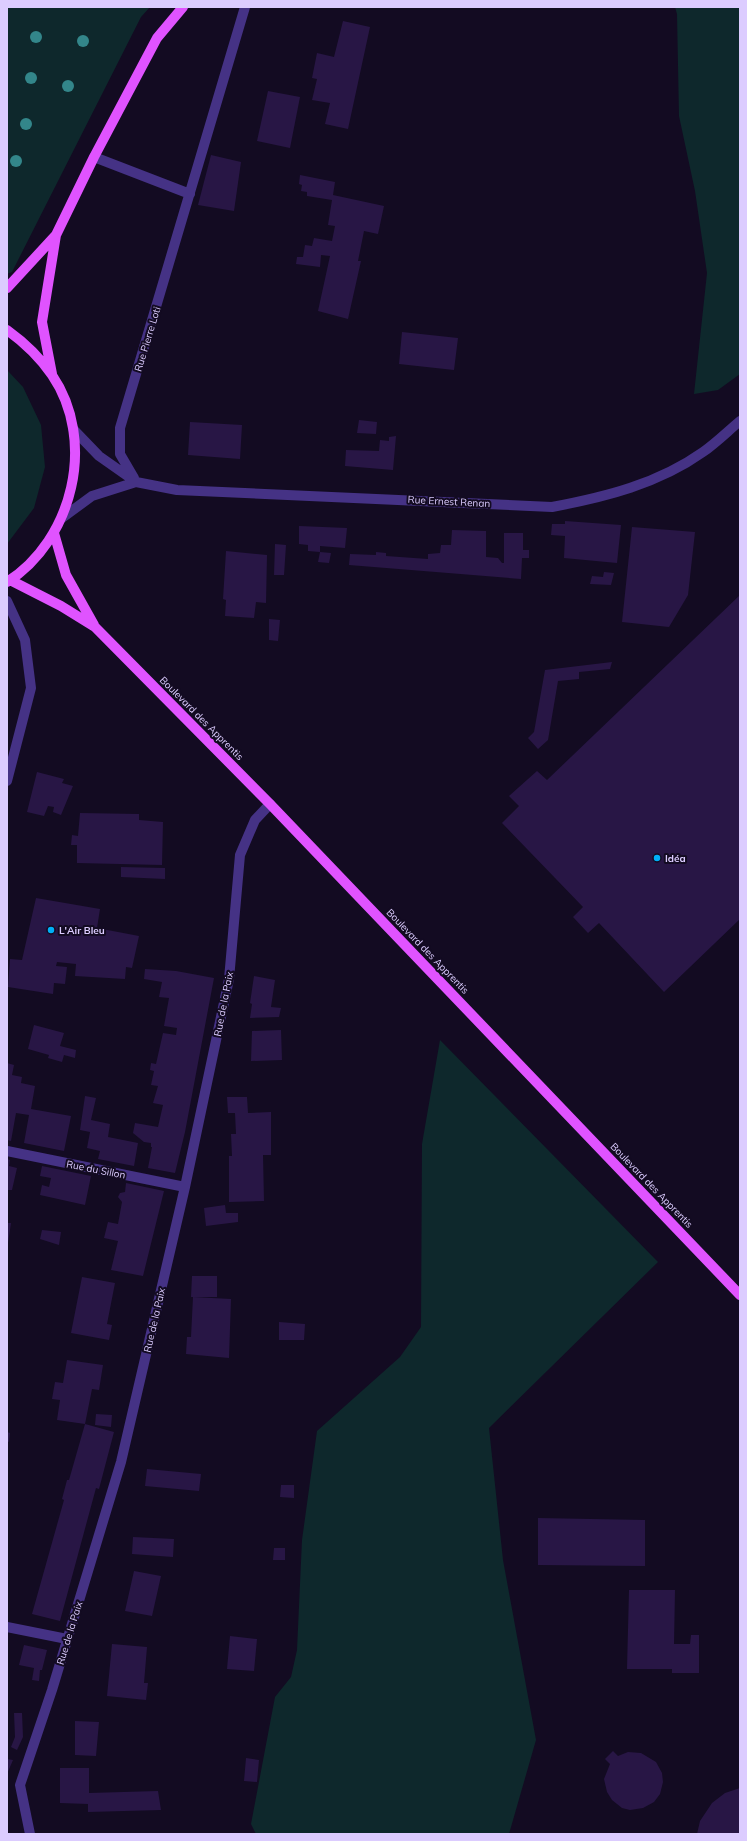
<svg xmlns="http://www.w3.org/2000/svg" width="747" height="1841" viewBox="0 0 747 1841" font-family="Mulish,sans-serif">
<rect width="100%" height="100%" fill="#130b22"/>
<path fill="#0e282c" d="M7,7h143l-9,10 -129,255 -5,2z
M675,7h65v367l-22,16 -24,4 13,-121 -12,-82 -16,-75 -2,-102z
M7,370l16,17 18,38 4,42 -11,41 -27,36z
M440,1040l218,222 -169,166 14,132 33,180 -27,94h-253l-5,-10 24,-127 16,-20 6,-27 5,-110 15,-109 83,-74 21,-30 1,-183z"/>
<path fill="#281645" d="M343,21l27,6 -22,102 -23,-5 5,-21 -18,-3 5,-21 -5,-1 5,-25 17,4z
M268,91l32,6 -10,51 -33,-7z
M211,155l30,7 -7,49 -36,-6z
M300,175l35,7 -2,13 51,11 -6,28 -14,-3 -6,30h3l-13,58 -30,-8 12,-55 -9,-1 -1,12 -24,-3 1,-7h6l2,-12 7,1 2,-8 18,3 3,-15 -7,-1 4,-25 -25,-4v-4l-6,-1 1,-6 -3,-1z
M402,332l56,6 -4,32 -55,-6z
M359,420l18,2 -1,12 -19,-1z
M190,422l52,3 -2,34 -52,-4z
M396,436l-3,34 -48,-4 1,-16 33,1 1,-11 9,1v-4z
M565,521l56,4 -4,38 -53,-5 1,-22 -14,-1 1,-11h13z
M299,526l48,2 -2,20 -25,-2v6l-12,-1v-6l-9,-1z
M632,527l63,5 -7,63 -19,32 -47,-5z
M452,530l34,1v26l12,1 4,5h2v-30h19v17h6v8h-7l-1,21 -172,-14 1,-11 26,1v-3l10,1v3l42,3v-5l12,-1 1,-8h10z
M275,544l11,1 -2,30h-10z
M226,551l41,4 -1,48 -10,-1 -2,16 -29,-2 1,-16 -3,-1z
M320,552l11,1 -2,10 -11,-1z
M604,572l10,1 -3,12 -21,-1 2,-8 11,1z
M740,595v324l-76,73 -65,-69 -11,10 -15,-16 10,-10 -81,-84 17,-17 -10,-10 28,-25 10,9z
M269,619l11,1 -2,21 -9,-1z
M612,662l-2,7 -31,3v7l-21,2 -10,59 -10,9 -10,-11 6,-6 11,-62z
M37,772l27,7 -2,4 11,3 -12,29 -8,-3 1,-5 -6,-1 -4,10 -17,-4z
M80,813l59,1v6l24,2 -1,43 -85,-2v-18h-6l1,-10 6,1z
M121,867l44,1v11l-44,-2z
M36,898l64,11 -3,19 42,8 -7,32 -6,-1 -1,12 -50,-3 1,-12 -19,-2 -1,4 11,1 -2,17 -11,-1 -1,11 -45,-7 2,-28 12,1z
M145,969l31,2 38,7 -29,154 -10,41 -27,-5 4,-21h-1v-4l-7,-1 -11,-9 2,-10 23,4 5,-22 -10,-2 5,-17 -7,-1 3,-14 -4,-1 1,-7 5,1 7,-31 13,2 1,-7 -13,-2 5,-28 -10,-1 3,-15 -18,-3z
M254,976l21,4 -4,27 10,1 -2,9 -29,1 2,-14 -2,-1z
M34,1025l30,8 -4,13 16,4 -1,8 -11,-3 -2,7 -14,-4 1,-3 -21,-6z
M281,1030l1,30 -31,1 1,-30z
M7,1063l7,2 -2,10 10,2 -1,6 14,3 -4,23 40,7 -7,35 -40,-8 5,-28 -13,-2 -5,28 -4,-1z
M85,1096l11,2 -5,22 19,4 -2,13 30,6 -4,23 -36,-7 2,-8 -13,-3 3,-16 -10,-2z
M227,1097h20l1,16 23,-1v43h-8l1,46 -35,1v-46h3l-1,-22h5l-1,-21h-7z
M7,1159l3,1 -1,6 8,2 -5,22h-5z
M42,1166l49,10 -6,29 -45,-10 2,-10 7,2 2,-9 -11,-2z
M126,1183l38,8 -21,85 -32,-6 7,-29 -14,-3 4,-16 10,2 4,-22 -4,-5 2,-4 5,-1z
M225,1205l1,8h12v9l-32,4 -2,-18z
M7,1223h4l-3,20h-1z
M42,1230l19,2 -2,13 -19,-6z
M192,1276h25v21h-26z
M82,1277l33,6 -8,41 5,1 -3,15 -38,-7z
M193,1297l38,2 -2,59 -43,-4 1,-17h4z
M279,1322l26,2 -1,16h-25z
M67,1360l36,5 -4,25 -7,-1 -7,35 -28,-4 3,-20 -8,-1 3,-17 8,1z
M96,1414l16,1 -1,12 -16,-2z
M85,1424l29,8 -15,57 -3,-1 -36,133 -28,-7 32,-114 -2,-1 5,-19h2z
M7,1432l3,1 -1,9 -2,-1z
M147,1469l54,5 -2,17 -54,-5z
M281,1485h13v13l-14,-1z
M538,1518l107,2v46l-107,-1z
M133,1537l41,2 -1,18 -41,-3z
M274,1548h11v12h-12z
M134,1571l27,5 -9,40 -27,-5z
M629,1590h46l-1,54h16l1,-9h8v38h-27v-4h-45z
M230,1636l27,3 -3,32 -27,-2z
M112,1644l35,3 -3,36h4l-2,17 -39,-4z
M24,1645l23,5 -5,20h-2l-1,11 -7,-1 2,-12 -15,-3z
M14,1713h8l1,24 -6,13 -6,-3 4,-10z
M75,1721l24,1 -3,34 -21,-1z
M613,1751l5,5 10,-4 13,1 15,9 6,11 1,9 -3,12 -6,8 -11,6 -13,2 -8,-2 -10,-8 -5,-8 -3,-13 6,-15 -5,-5z
M246,1758l13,2 -2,22 -13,-1z
M7,1759l6,1 -6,14z
M60,1768h29v25l69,-2 3,19 -73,2v-8l-28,-1z
M740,1788v46h-43l3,-13 12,-18 13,-10z"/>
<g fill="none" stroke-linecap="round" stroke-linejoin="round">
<path stroke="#453285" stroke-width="10" d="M94,157l96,37
M73,429l26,27 37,26 41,8 375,17c53,-10 106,-23 151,-55 13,-9 25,-21 37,-31
M134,478l-14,-24v-26l125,-421
M62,518l30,-22 44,-14
M7,601l18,39 6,48 -24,93
M7,1151l178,36
M7,1627l60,12
M30,1834l-10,-49 32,-95 69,-228 64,-275 44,-208 11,-124 15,-35 15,-16"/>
<path stroke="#e053ff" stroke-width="10" d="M7,288l49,-53 38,-78 63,-119 26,-31
M7,330c18,13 32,26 45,45 45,66 21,165 -45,207
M52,374l-10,-52 14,-87
M54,533l12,42 28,50
M10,580l51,26 34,21 175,177 470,491"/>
</g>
<g fill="#33868a">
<circle cx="36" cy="37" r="6"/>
<circle cx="83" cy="41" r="6"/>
<circle cx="31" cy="78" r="6"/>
<circle cx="68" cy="86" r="6"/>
<circle cx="26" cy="124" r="6"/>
<circle cx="16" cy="161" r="6"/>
</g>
<g fill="#00aff7" stroke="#130b22" stroke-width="1.5">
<circle cx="657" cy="858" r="4"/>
<circle cx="51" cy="930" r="4"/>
</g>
<g text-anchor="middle" stroke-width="4" stroke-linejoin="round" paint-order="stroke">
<g font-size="10" fill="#dcccff" stroke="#130b22">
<text transform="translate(147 339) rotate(-73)" y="4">Rue Pierre Loti</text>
<text transform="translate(449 501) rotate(3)" y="4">Rue Ernest Renan</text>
<text transform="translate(202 718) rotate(45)" y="4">Boulevard des Apprentis</text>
<text transform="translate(428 951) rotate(46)" y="4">Boulevard des Apprentis</text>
<text transform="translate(223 1004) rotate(-79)" y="4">Rue de la Paix</text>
<text transform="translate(96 1169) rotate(11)" y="4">Rue du Sillon</text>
<text transform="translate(652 1185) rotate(46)" y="4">Boulevard des Apprentis</text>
<text transform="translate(154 1320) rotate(-77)" y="4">Rue de la Paix</text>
<text transform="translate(69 1633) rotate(-73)" y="4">Rue de la Paix</text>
</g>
<g font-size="10" font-weight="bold" fill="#dcccff" stroke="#130b22" text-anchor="start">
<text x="665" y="862">Idéa</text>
<text x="59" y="934">L'Air Bleu</text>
</g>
</g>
<rect width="747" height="1841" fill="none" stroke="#dcccff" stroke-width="16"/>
</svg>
